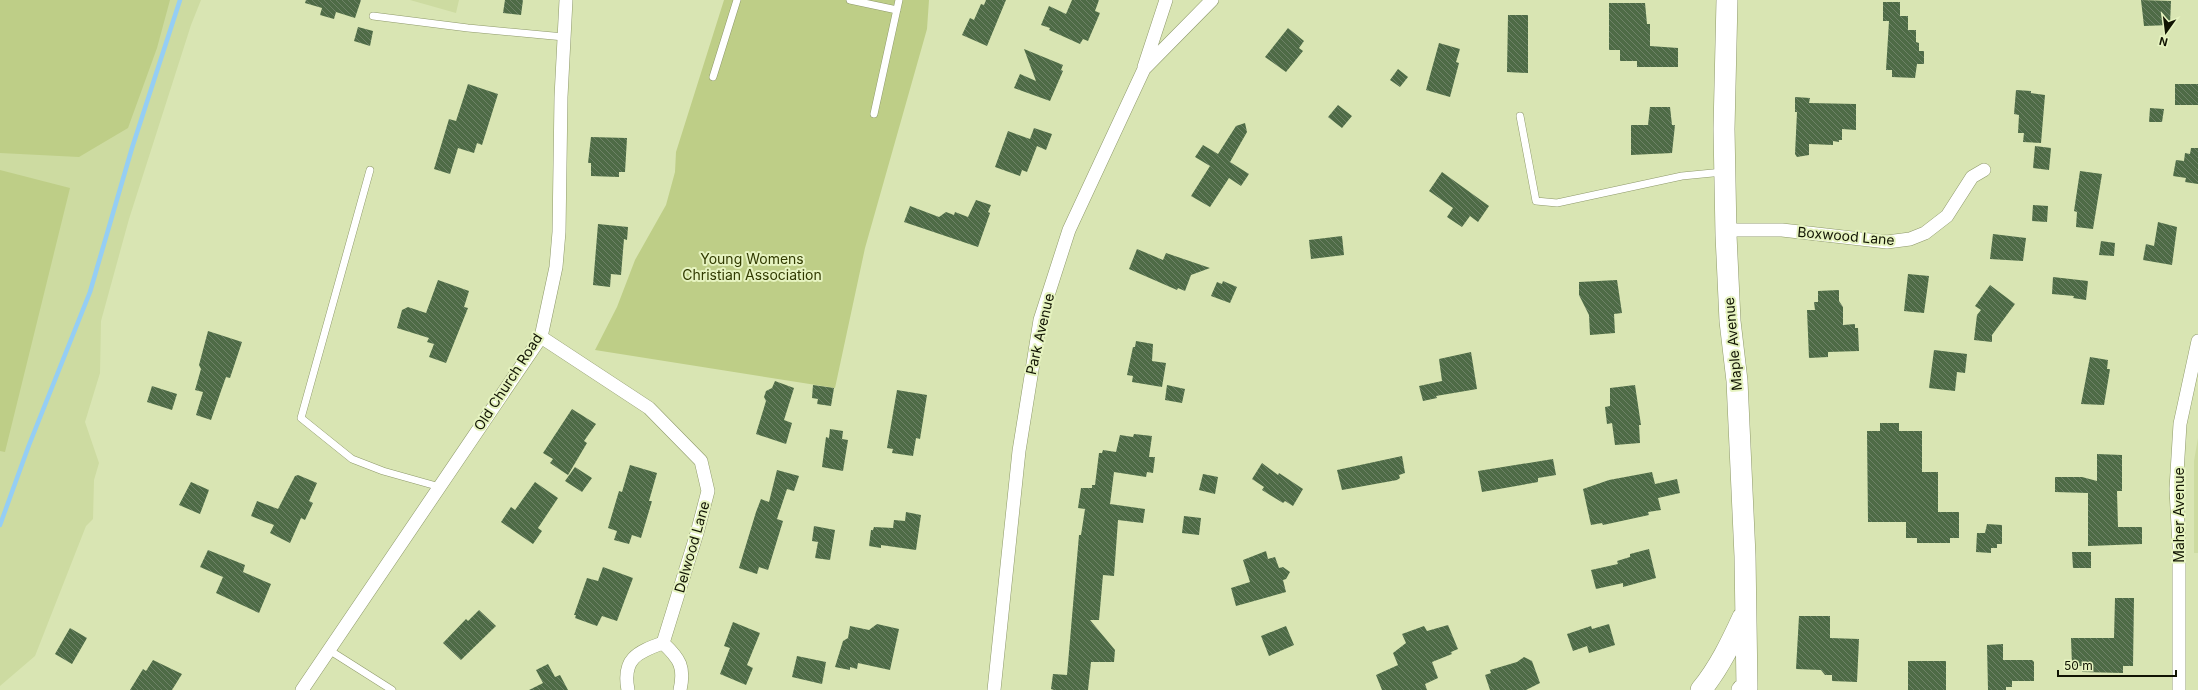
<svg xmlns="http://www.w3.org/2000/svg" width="2198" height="690" viewBox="0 0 2198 690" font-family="Inter,sans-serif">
<defs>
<pattern id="building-back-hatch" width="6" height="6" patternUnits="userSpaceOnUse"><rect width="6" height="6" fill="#4e6b46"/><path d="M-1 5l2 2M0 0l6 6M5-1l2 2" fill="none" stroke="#6e8267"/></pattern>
</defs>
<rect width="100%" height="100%" fill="#d9e5b3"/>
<path fill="#cddba1" d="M0,0h201l-10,25 -62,194 -28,102 -1,52 -15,49 14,41 -5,17 -1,39 -7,7 -51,130 -35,30z
M410,0h49l-3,13z
M2198,438v115h-4v-92z"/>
<path fill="#bece87" d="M0,0h170l-13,48 -29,80 -49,29 -79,-4z
M724,0h205l-2,29 -62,219 -30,140 -240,-38 22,-43 18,-47 31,-55 9,-33 1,-20z
M0,170l70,18 -65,264 -5,-1z"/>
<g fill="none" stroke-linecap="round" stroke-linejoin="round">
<path stroke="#95cef4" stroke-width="4.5" d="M0,525l29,-80 61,-153 42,-144 48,-148"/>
</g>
<path fill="url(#building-back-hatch)" d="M306,0h55l-6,18 -19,-6 -2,7 -14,-4 2,-7 -17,-5z
M505,0h18l-2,15 -18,-2z
M986,0h20l-19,46 -25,-11 8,-17 4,2 7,-16 3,1z
M1072,0h27l-4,11 5,2 -12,28 -5,-2 -3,5 -31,-14 1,-2 -9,-3 8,-19 17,8z
M2141,0l30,1 -1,24 -26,1z
M1883,2h17v14h8v14h8v12l3,1v8h5v13h-7l-2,14 -23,-1v-7h-6l3,-49h-6z
M1609,3h36l2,21h3v22l28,2v19h-41v-6h-17v-11h-11z
M1508,15h20v58l-21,-1z
M358,27l15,4 -3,15 -16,-5z
M1288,28l16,13 -5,7 4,3 -17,21 -21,-15z
M1439,43l21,6 -4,13 3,1 -9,34 -24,-7z
M1024,49l39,16 -2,5 2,1 -13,30 -36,-13 6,-14 16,7z
M1398,69l10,8 -8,10 -10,-7z
M468,84l30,10 -16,51 -5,-2 -3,10 -16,-5 -8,26 -16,-5 15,-50 7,2z
M2175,84h23v21h-23z
M2016,90l15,1v2l14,2 -4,48 -18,-1 1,-9h-6l1,-18 -5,-1z
M1795,97l15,1 -1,5 47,1v26l-14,-1v11h-3v2l-6,-1v4l-24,-1v11l-12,2 -2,-3 2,-42h-2z
M1338,105l14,11 -10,12 -14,-11z
M1650,107h20l2,18h3l-3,28 -41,2v-30h17z
M2150,108l14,1 -2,13h-13z
M1245,123l2,9 -17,30 19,12 -8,12 -12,-8 -19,29 -19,-11 19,-30 -15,-9 8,-12 15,9 18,-28z
M1034,128l18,6 -6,16 -9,-4 -10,26 -5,-2 -2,6 -25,-9 13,-36 22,8z
M591,137l36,1 -2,34h-6v5l-28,-1v-13h-3z
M2035,146l16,2 -2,22 -16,-2z
M2191,148h7v36l-13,-2 1,-4 -13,-2 3,-16 8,1 1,-8 5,1z
M2080,171l22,3 -9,55 -17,-2 1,-15 -3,-1z
M1442,172l47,34 -11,16 -8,-6 -8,11 -15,-10 6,-9 -24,-17z
M976,200l15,5 -3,7 2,1 -12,34 -74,-25 6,-16 29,11 7,-5 8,3 1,-3 13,5z
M2033,205l15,1 -1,16 -15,-1z
M2158,222l19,5 -5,38 -29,-5 3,-16 8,2z
M598,224l30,3 -1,13 -3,-1 -3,36 -10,-1 -1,13 -17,-2z
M1993,234l33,4 -3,23 -33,-2z
M1342,236l2,19 -33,4 -2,-19z
M2101,241l14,2 -1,13 -15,-1z
M1137,249l26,11 3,-7 44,15 -19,7 -6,16 -7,-3 -1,2 -48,-21z
M1908,274l21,2 -5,37 -20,-2z
M2053,277l35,4 -2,19 -13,-2 1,-2 -22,-2z
M438,280l31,11 -5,16 4,1 -22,55 -17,-6 5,-13 -7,-2 2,-4 -32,-10 5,-18 6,-3 18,6z
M1617,280l5,33 -8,1 1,19 -25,2 -1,-20 -10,-20v-13z
M1223,281l14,6 -7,16 -19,-7 6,-14 5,2z
M1990,285l25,19 -23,31v7l-18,-2 3,-25 4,-5 -6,-4z
M1839,290v11l4,6v18l12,-1v4h3l1,23 -31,1v5l-19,1 -2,-48h8l-1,-8h4v-11z
M208,331l34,11 -12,36 -4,-1 -5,14 -10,29 -15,-5 7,-23 -8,-2 6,-21 -2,-4z
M1136,341l17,3 -1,17 14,2 -4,24 -30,-5 1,-6 -6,-1 6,-28h2z
M1934,350l33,4 -2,19 -8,-1 -2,19 -26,-3z
M1471,352l6,37 -41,7 1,2 -14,3 -4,-15 23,-5 -3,-22z
M2090,357l18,3 -1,9h3l-6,36 -23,-1z
M775,381l19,7 -10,32 8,3 -6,21 -30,-10 10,-33 -2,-4 2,-6 6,-3z
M813,385l21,3 -3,18 -14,-2 1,-5 -6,-1z
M1167,385l18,4 -3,14 -17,-3z
M1635,385l6,40h-2l1,18 -25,2 -3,-22 -5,1 -2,-17 5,-1v-18z
M152,386l25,8 -5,16 -25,-8z
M897,390l30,5 -7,44 -4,-1 -3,18 -21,-3 1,-4 -6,-1z
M572,409l24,15 -12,17 3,2 -19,32 -18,-12 3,-4 -10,-6z
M1880,423h19v8h23v41h16v40h21v26h-9v5h-33v-5h-11v-16h-38l-1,-91h13z
M830,429l13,2 -1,8 6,1 -5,31 -21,-4 4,-30 3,1z
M1134,434l18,2 -3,21h6l-2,16 -6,-1 -1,5 -32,-5 -4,32 35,5 -2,14 -25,-3 -4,56 -11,-1 -4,45h-9l25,30 -1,12h-23l-3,28h-34l-3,-1 2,-15 14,1 12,-140h2l4,-26 -7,-1 3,-20h11v-3h3l4,-32h3l1,-3 13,2 4,-17 13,2z
M2097,454l25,1v36h-5l1,36h24v17l-54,2v-53l-33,-1v-15h27l15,4z
M1402,456l3,17 -6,2 1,3 -3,2 -55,10 -5,-20z
M1553,459l3,16 -18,3v4l-56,10 -4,-21z
M1262,463l16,12 1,-2 24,16 -10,17 -8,-5 -2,2 -21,-13 2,-3 -12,-8z
M630,465l27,8 -8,28h3l-11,37 -9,-3 -3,9 -15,-4 3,-9 -9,-3 11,-37 3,1z
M575,467l17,11 -10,14 -17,-11z
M777,470l22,6 -5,15 -7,-2 -10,30 6,2 -15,49 -9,-3 -2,7 -18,-6 17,-56 5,-13 8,3z
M1652,472l3,12 22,-5 3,14 -22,5 3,12 -13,2 1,3 -46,10 -1,-2 -11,2 -8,-36 26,-9z
M1203,474l15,3 -3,17 -16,-4z
M298,475l19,8 -8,18 4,2 -8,17 -4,-2 -11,25 -20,-10 4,-8 -23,-9 6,-15 21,8 17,-33z
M191,482l18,8 -9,24 -21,-9z
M535,482l23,16 -20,30 4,3 -9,13 -32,-22 10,-15 4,3z
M906,512l15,3 -5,35 -35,-5v3l-12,-2 2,-16h2l1,-3 19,1 1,-8 11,1z
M1184,516l17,2 -2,17 -17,-2z
M1987,524l15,1v19h-5v4h-6v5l-15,-1 1,-19h8z
M814,526l21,4 -5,30 -15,-2 3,-16 -6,-1z
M1649,549l7,29 -33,9v-4l-27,6 -5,-19 27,-6 -1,-3 13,-4v-3z
M208,550l37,15 -2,7 28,12 -12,29 -43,-20 7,-16 -23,-10z
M1266,551l2,8 7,-2 4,11 4,-1 7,5 -4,7 -3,1 3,12 -50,14 -5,-18 19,-6 -7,-22z
M2072,552h19v16h-18z
M603,567l30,11 -16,43 -15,-5 -5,10 -22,-8 1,-3h-2l13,-37 11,3z
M2115,598h19l-1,68h-10v7l-41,-1v-6h-10l-1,-28h43z
M479,610l17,16 -35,34 -18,-17 23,-24 2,2z
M1799,616h31v22l29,1 -2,43 -25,-1v-6h-7l-4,-5 -25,-1z
M733,622l27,11 -13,32 6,3 -7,17 -26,-11 10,-26 -6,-2z
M877,624l22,5 -9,41 -32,-7 -1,6 -7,-2v3l-15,-3 8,-26 5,-3 2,-12 19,4z
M1609,624l6,21 -26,8 -2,-7 -14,5 -6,-17 24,-8 1,3z
M1448,625l10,24 -7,3 1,2 -20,8 6,16 -13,6 2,6h-45l-6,-15 22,-10 -5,-12 13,-10 -4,-9 22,-8 3,5z
M1286,626l8,19 -25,11 -8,-20z
M70,628l17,10 -15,26 -17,-10z
M2003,644v16h29l2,2v19h-22v6h-6v3h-18l-1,-45z
M797,656l29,6 -4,22 -30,-7z
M1524,657l8,4 8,22 -14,7h-36l-5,-15 6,-2 -1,-3 27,-8z
M153,660l29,14 -10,16h-42l13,-21 3,2z
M1908,661h38v29h-38z
M548,664l7,13 5,-2 8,15h-39l14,-7 -7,-13z"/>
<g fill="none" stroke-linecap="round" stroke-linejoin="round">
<g stroke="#8e996a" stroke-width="8">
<path id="service" d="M850,0l47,10
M373,16l95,12 96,9
M713,77l24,-77
M874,114l25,-114
M1520,116l16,85 21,2 125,-27 41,-4
M370,170l-69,248 51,41 31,12 57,16
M329,650l63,40"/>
</g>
<g stroke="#8e996a" stroke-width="14">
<path id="minor" d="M1144,67l22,-67
M1726,230h56l105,12 23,-3 15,-6 22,-17 25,-39 12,-7
M541,337l108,71 52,53 7,30 -11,42 -34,110
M663,643c17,16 22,24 17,47
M302,690l239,-353 15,-70 3,-35 2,-135 5,-97
M628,690c-6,-31 9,-38 35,-47
M994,690l25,-239 21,-131 29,-90 75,-161 68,-69
M2179,690v-145l-3,-56 4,-65 18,-83"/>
</g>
<g stroke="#8e996a" stroke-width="22">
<path id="primary" d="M1727,0l-3,129 2,106 4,86 7,60 8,175 2,132 -5,2
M1701,690c18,-22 30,-47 42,-73"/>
</g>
<use href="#service" stroke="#fff" stroke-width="7"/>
<use href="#minor" stroke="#fff" stroke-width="13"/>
<use href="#primary" stroke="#fff" stroke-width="21"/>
</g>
<g text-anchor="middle" stroke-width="4" stroke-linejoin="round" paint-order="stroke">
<g font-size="14" fill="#111403" stroke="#e6f3c0">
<text transform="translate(1846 236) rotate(5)" y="5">Boxwood Lane</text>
<text transform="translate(1040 334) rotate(-77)" y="5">Park Avenue</text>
<text transform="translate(1733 344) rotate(-95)" y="5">Maple Avenue</text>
<text transform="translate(508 382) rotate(-57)" y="5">Old Church Road</text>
<text transform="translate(2179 515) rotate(-90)" y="5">Maher Avenue</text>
<text transform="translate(692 547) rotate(-74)" y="5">Delwood Lane</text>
</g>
<g font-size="14" fill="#313a00" stroke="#e6f3c0">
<text x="752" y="264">Young Womens<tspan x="752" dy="16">Christian Association</tspan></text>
</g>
</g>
<g transform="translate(2166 32) rotate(194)" stroke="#e6f3c0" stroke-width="3" paint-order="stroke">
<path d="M0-3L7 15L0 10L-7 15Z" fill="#111403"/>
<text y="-6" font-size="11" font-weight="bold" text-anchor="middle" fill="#111403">N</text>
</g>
<path d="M2058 670v6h118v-6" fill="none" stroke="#111403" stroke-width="2"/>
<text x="2064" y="670" font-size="12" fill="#111403" stroke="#e6f3c0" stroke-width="3" paint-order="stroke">50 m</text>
</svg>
